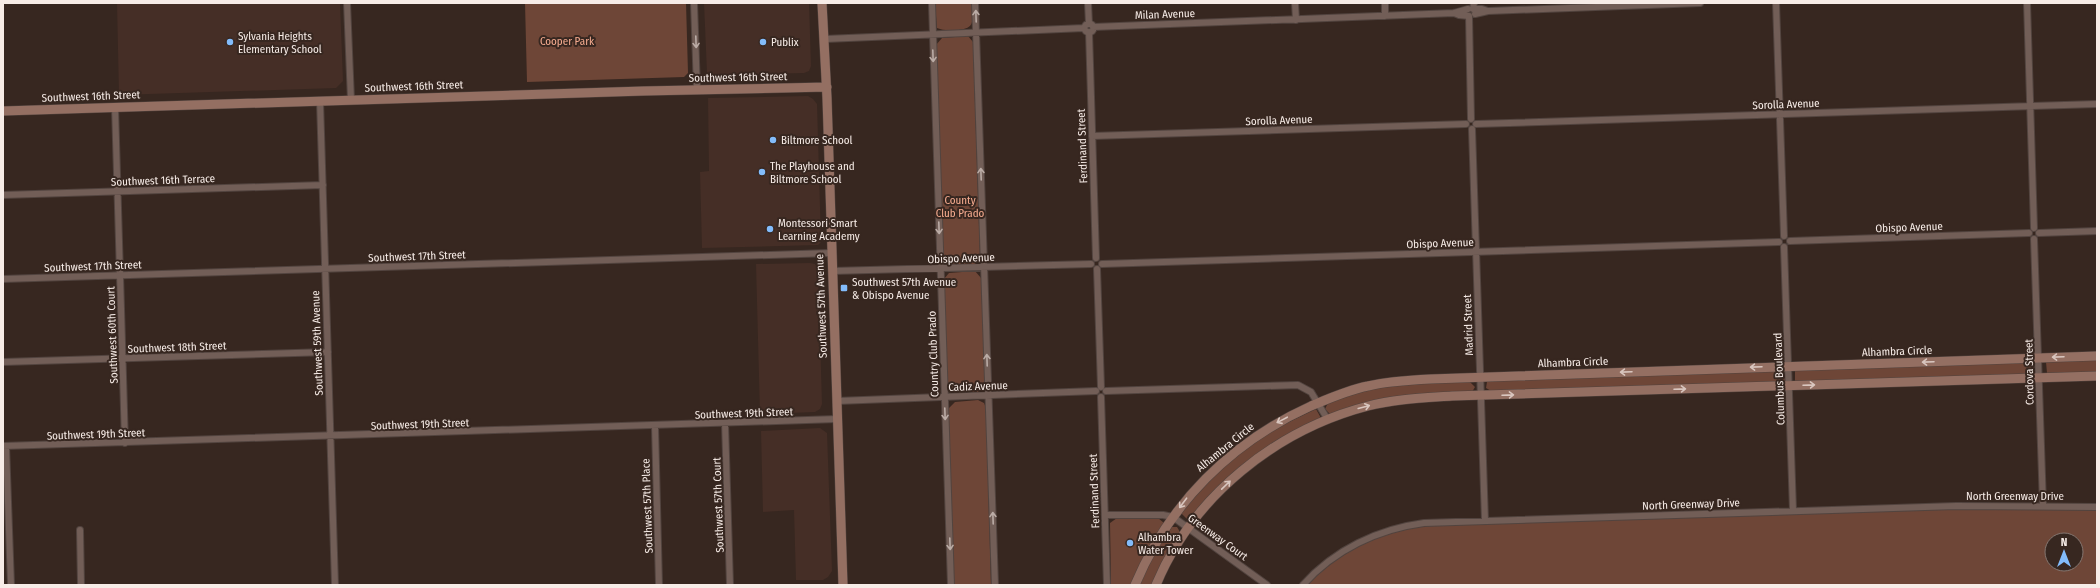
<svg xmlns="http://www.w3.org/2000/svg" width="2100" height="588" viewBox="0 0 2100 588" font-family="'Fira Sans Condensed',sans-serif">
<rect width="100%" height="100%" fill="#372720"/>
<path fill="#452e26" d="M117,3h223l3,78 -7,7 -217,7z
M704,3h105l2,63 -2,5 -5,2 -91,2 -6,-2z
M808,96l5,3 4,5 4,138 -3,3 -116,3 -2,-76 9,-1 -1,-73z
M810,263l5,1 3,5 4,135 -2,5 -5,3 -55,2 -4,-150z
M820,428l7,5 5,138 -4,6 -5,3h-27l-2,-70 -31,2 -2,-81z"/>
<path fill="#6e4637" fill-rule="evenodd" d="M525,3h161l2,70 -4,4 -157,5z
M935,3h37c0,17 5,26 -16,27 -7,0 -12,1 -19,-2z
M968,36l5,6 7,215 -5,7 -26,1 -4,-4 -2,-5 -7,-211 6,-7z
M975,271l6,7 4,107 -7,7c-12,0 -25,4 -31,-9l-3,-104 5,-6z
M2097,360v12l-50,1 -1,-11z
M2034,362v12l-239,7v-11z
M1784,371l1,10 -292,11 -7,-4 1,-6 5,-3z
M1469,381l6,6 -3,5 -142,22 -5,-5 4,-8 55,-16z
M978,400l6,3 2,5 5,177h-37l-6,-176 7,-7z
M1316,409l5,9 -22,11 -107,88 -5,2 -6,-6 23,-30 62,-50z
M2033,508l64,2v75h-790c34,-34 72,-53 120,-59l524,-17zM2052,540h24v24h-24z
M1117,518h41l6,5 -33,62h-20l-1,-62z
M1172,527h5l3,5 -27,53h-15l14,-30z"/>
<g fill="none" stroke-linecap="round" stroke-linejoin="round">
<g stroke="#52443f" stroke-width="8">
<path id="street" d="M347,3l4,97
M694,3l3,87
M932,3l19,582
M975,3l20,582
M1088,3l1,21
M1295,3l1,17
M1385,3v13
M1474,3l-1,6h9l6,2
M1776,3l8,233
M2027,3l7,225
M1454,13l5,2 10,1 2,103
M1475,14l13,-3 212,-8
M1084.5 28a4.5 4.5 0 1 1 9 0a4.5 4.5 0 1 1-9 0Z
M1093,27l361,-14 14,-4
M1089,32l7,226
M825,39l259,-11
M320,101l15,484
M115,107l10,336
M1476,124l621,-20
M1472,129l13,392
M1092,136l374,-12
M3,195l320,-10
M2039,233l58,-2
M2034,239l9,266
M1790,241l239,-8
M1784,247l9,263
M1102,264l677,-22
M1097,269l4,118
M832,271l259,-7
M3,279l828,-26
M3,362l325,-10
M1106,391l192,-6 13,7 17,28
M1101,397l6,188
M837,401l259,-10
M725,423l5,162
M655,426l4,159
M3,446l834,-27
M6,446l5,139
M1105,515h58l10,2 94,68
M80,530l1,55
M1303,585c31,-35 75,-56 121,-62l532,-17 141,1"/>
</g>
<g stroke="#52443f" stroke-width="10">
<path id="secondary" d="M822,3l5,95 16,487
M3,111l641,-20 183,-4
M1135,585c34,-81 96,-143 176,-179 19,-8 37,-16 57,-20 21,-5 42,-6 63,-7l666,-23
M1156,585c37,-89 120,-155 212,-179 27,-7 56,-8 84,-10l645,-20"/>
</g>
<use href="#street" stroke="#725e57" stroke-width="6"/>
<use href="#secondary" stroke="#946f62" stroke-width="9"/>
</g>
<defs><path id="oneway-shaft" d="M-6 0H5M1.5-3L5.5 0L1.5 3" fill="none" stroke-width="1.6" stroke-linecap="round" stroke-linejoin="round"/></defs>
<g stroke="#bbaca6">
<use href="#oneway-shaft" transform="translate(976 16) rotate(-92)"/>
<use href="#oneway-shaft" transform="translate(696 42) rotate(88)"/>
<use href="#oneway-shaft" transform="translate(933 56) rotate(88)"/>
<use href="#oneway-shaft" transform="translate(981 174) rotate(-92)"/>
<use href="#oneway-shaft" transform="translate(939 228) rotate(88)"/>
<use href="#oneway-shaft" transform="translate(987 360) rotate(-92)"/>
<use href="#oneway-shaft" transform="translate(945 414) rotate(88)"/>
<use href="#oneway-shaft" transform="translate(993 518) rotate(-92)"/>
<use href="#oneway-shaft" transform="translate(950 544) rotate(88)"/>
</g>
<g stroke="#d9c6bf">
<use href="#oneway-shaft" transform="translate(2058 357) rotate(178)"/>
<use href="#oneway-shaft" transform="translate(1928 362) rotate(178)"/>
<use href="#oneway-shaft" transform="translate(1756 367) rotate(178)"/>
<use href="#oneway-shaft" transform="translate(1626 372) rotate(178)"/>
<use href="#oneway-shaft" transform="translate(1809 385) rotate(-2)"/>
<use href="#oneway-shaft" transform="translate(1680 389) rotate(-2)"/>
<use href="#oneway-shaft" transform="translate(1508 395) rotate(-2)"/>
<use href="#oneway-shaft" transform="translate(1364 407) rotate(-15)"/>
<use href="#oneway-shaft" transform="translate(1282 420) rotate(152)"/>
<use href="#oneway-shaft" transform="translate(1226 485) rotate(-44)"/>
<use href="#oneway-shaft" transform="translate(1183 503) rotate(127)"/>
</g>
<g fill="#83bcfb" stroke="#372720" stroke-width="1.5">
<circle cx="230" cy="42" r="4"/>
<circle cx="763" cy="42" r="4"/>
<circle cx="773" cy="140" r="4"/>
<circle cx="762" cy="172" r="4"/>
<circle cx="770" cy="229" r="4"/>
<rect x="840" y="284" width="8" height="8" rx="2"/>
<circle cx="1130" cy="543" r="4"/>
</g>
<g text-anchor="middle" stroke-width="4" stroke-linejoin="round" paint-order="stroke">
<g font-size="11" fill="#f7ece7" stroke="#372720">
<text transform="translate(1165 14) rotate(-2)" y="4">Milan Avenue</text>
<text transform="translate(738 77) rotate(-1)" y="4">Southwest 16th Street</text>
<text transform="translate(414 86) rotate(-2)" y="4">Southwest 16th Street</text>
<text transform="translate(91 96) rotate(-2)" y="4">Southwest 16th Street</text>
<text transform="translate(1786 104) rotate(-2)" y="4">Sorolla Avenue</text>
<text transform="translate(1279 120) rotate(-2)" y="4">Sorolla Avenue</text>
<text transform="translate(1082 146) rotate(-92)" y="4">Ferdinand Street</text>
<text transform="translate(163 180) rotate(-2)" y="4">Southwest 16th Terrace</text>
<text transform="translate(1909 227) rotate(-2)" y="4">Obispo Avenue</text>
<text transform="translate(1440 243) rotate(-2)" y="4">Obispo Avenue</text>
<text transform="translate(417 256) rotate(-2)" y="4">Southwest 17th Street</text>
<text transform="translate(961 258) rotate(-2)" y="4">Obispo Avenue</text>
<text transform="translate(93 266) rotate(-2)" y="4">Southwest 17th Street</text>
<text transform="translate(821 306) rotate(-92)" y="4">Southwest 57th Avenue</text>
<text transform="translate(1468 325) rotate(-92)" y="4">Madrid Street</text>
<text transform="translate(112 335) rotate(-92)" y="4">Southwest 60th Court</text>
<text transform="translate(317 343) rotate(-92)" y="4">Southwest 59th Avenue</text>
<text transform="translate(177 347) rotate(-2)" y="4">Southwest 18th Street</text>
<text transform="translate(1897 351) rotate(-2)" y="4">Alhambra Circle</text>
<text transform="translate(933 354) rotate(-92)" y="4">Country Club Prado</text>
<text transform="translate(1573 362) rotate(-2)" y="4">Alhambra Circle</text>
<text transform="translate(2029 372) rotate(-91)" y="4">Cordova Street</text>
<text transform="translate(1779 379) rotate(-92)" y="4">Columbus Boulevard</text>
<text transform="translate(978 386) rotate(-2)" y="4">Cadiz Avenue</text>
<text transform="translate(744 413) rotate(-2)" y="4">Southwest 19th Street</text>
<text transform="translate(420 424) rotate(-2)" y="4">Southwest 19th Street</text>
<text transform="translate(96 434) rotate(-2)" y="4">Southwest 19th Street</text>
<text transform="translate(1225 447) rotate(-39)" y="4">Alhambra Circle</text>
<text transform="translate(1094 491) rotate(-92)" y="4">Ferdinand Street</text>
<text x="2015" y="500">North Greenway Drive</text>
<text transform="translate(1691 504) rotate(-2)" y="4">North Greenway Drive</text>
<text transform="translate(718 505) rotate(-92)" y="4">Southwest 57th Court</text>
<text transform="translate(647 506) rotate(-92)" y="4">Southwest 57th Place</text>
<text transform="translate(1218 537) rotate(36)" y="4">Greenway Court</text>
</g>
<g font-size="11" fill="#f7ece7" stroke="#372720" text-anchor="start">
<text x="238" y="40">Sylvania Heights<tspan x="238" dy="13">Elementary School</tspan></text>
<text x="771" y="46">Publix</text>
<text x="781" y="144">Biltmore School</text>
<text x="770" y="170">The Playhouse and<tspan x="770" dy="13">Biltmore School</tspan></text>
<text x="778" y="227">Montessori Smart<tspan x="778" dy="13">Learning Academy</tspan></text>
<text x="852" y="286">Southwest 57th Avenue<tspan x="852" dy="13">&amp; Obispo Avenue</tspan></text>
<text x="1138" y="541">Alhambra<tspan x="1138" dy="13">Water Tower</tspan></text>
</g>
<g font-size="11" fill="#f7ac90" stroke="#372720">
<text x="567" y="45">Cooper Park</text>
<text x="960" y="204">County<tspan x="960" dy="13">Club Prado</tspan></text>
</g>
</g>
<rect width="2100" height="588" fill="none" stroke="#f7ece7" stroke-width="8"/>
<g transform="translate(2064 552)"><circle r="19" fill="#372720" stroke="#847670"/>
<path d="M0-3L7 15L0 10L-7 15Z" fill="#83bcfb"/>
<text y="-6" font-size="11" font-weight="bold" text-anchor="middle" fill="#f7ece7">N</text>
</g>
</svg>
